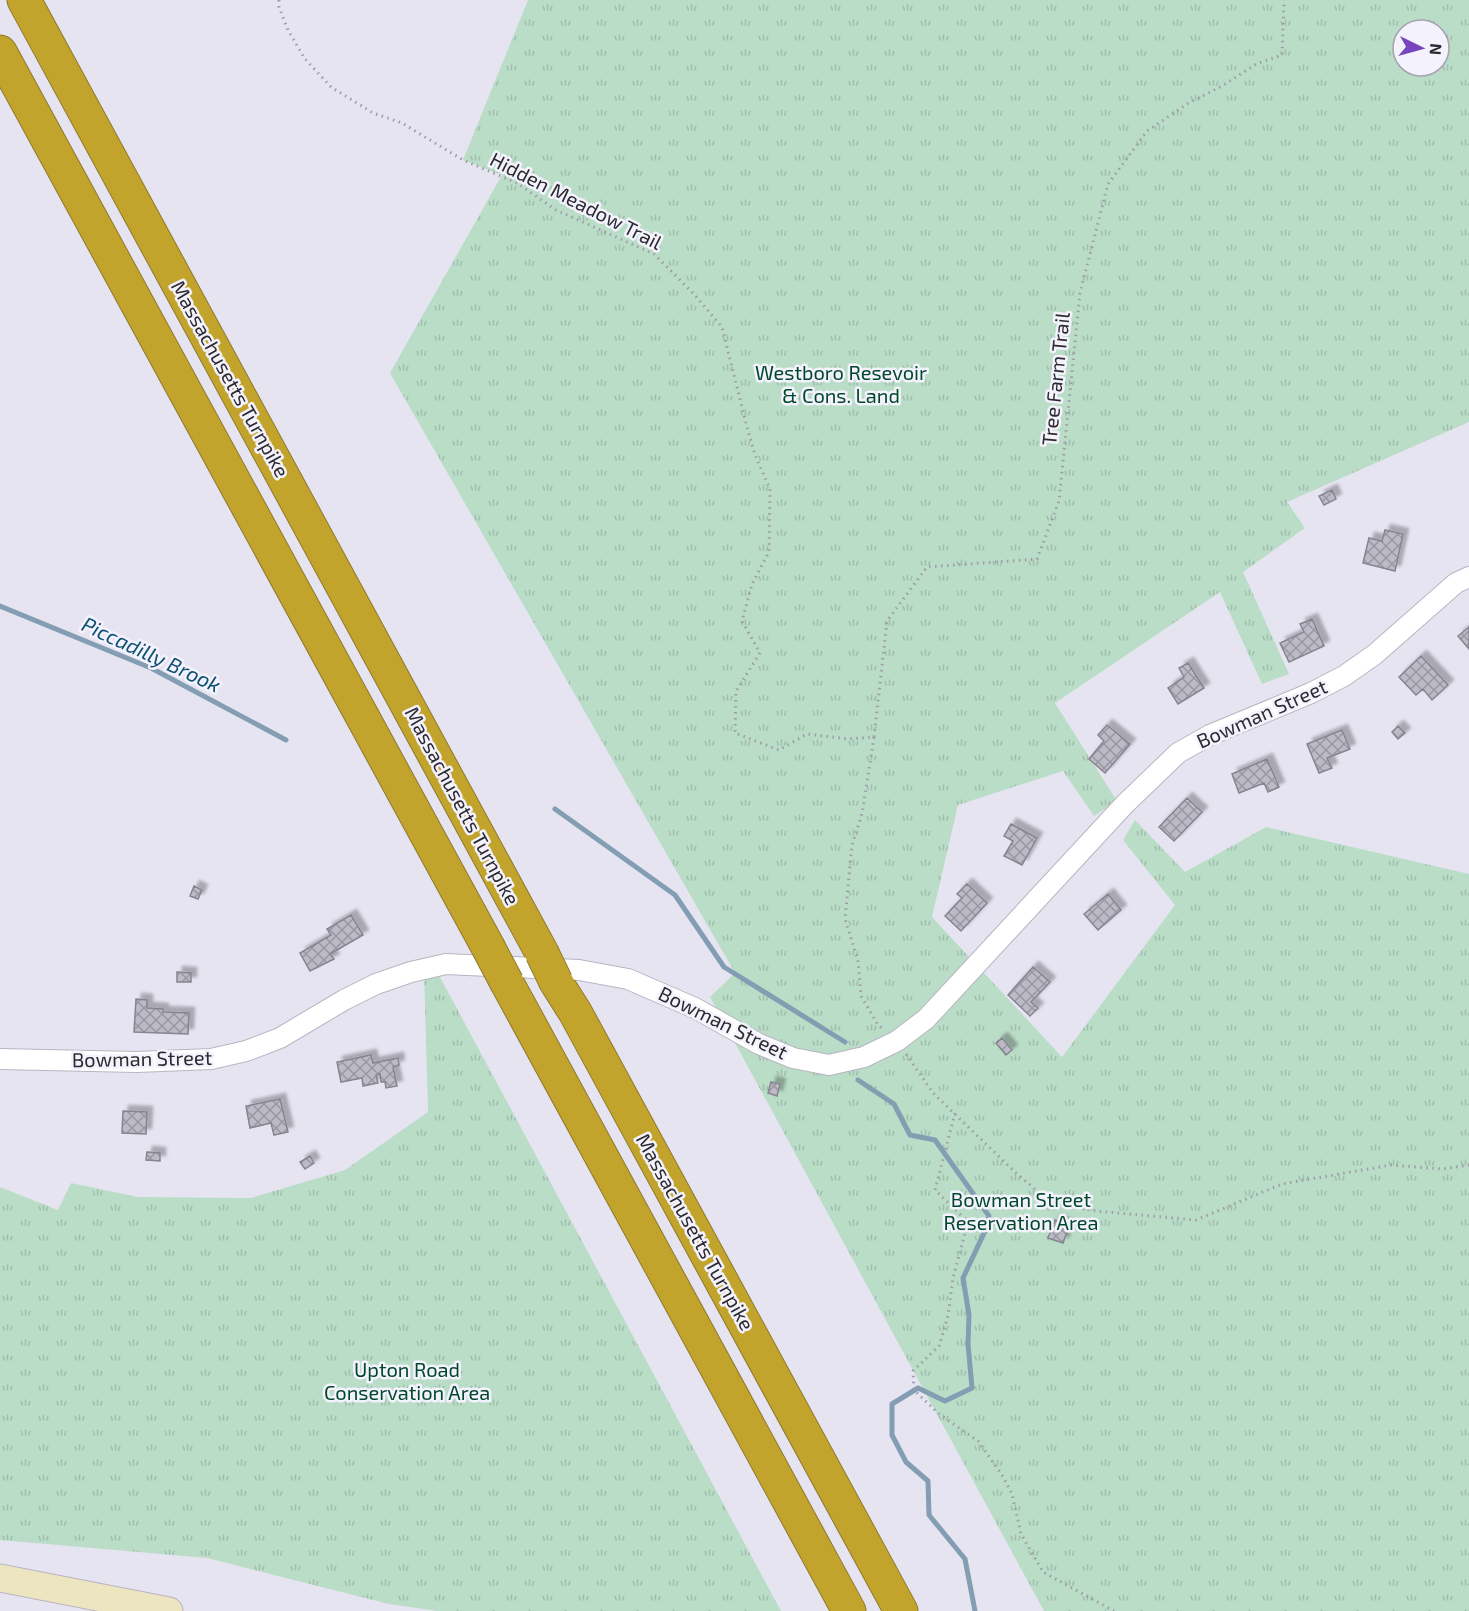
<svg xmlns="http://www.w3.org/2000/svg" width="1469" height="1611" viewBox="0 0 1469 1611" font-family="'Exo 2',sans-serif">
<defs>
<pattern id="park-tufts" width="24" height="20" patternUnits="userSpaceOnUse" patternTransform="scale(1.5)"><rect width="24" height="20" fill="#baddc8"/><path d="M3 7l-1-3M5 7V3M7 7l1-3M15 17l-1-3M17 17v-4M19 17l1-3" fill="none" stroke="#a0beac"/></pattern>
<pattern id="building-cross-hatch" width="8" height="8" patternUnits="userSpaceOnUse" patternTransform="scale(1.5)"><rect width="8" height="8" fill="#bdbac7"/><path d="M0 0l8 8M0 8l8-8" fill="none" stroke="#9a97a2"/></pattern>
<filter id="shadow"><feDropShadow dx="5.5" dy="-5.5" stdDeviation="1.5" flood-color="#0004"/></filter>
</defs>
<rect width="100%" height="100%" fill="#e7e4f2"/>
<path fill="url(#park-tufts)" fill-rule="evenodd" d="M528,0h941v422l-182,80 18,26 -62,44 46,102 -27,10 -42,-92 -165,111 62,98 -23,15 -31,-45 -105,34 -26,112 130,140 113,-152 -52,-65 12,-20 50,52 81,-45 203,47v737h-425l-334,-614 25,-24 -345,-600 112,-198 -39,-15zM1403,30h36v36h-36z
M434,966l347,645h-344l-48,-7 -182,-46 -207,-18v-353l58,23 13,-27 67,14 113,1 94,-28 83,-58 -4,-140z"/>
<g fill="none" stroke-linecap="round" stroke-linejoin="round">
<path stroke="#839eb2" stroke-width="5" d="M0,606l151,62 135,72
M555,809l120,86 49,72 121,75
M858,1080l36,24 16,31 25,5 54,76 -3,13 -23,49 6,37 -1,29 4,44 -27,13 -27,-13 -26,16v31l14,27 22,19 1,34 36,44 10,52"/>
</g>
<path fill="url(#building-cross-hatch)" stroke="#878490" stroke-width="1.5" filter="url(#shadow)" d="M1332,490l4,9 -12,6 -5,-9z
M1385,530l18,4 -8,37 -32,-8 6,-25 13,3z
M1312,619l12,27 -35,16 -9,-19 24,-11 -4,-8z
M1469,627v22l-11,-13z
M1421,656l27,29 -16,15 -9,-11 -7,6 -17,-18z
M1188,663l16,25 -26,16 -10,-16 16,-11 -5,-9z
M1107,725l23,19 -25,29 -16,-14 15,-18 -6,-6z
M1398,726l7,7 -7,6 -6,-7z
M1342,730l8,19 -23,9 5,10 -13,5 -12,-29z
M1267,759l12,28 -11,5 -4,-9 -25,10 -7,-19z
M1187,798l15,14 -28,29 -15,-14z
M1011,824l26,14 -15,27 -18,-9 9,-15 -9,-5z
M967,884l20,19 -26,28 -16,-15 17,-18 -5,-4z
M194,886l8,4 -4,9 -8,-3z
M1108,894l13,16 -23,20 -14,-16z
M351,915l12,20 -33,19 4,5 -24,12 -10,-18 31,-18 -4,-6z
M1033,967l17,15 -19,20 7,6 -8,8 -22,-21z
M177,972l14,1v9h-14z
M136,999l11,1v8l16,1v3l26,1 -1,21 -54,-2z
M1002,1038l10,12 -6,5 -10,-12z
M371,1055l2,8 25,-5 1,7 -6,2 4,19 -11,2 -1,-6h-4l-1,-8 -4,1 2,8 -15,3 -1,-8 -21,4 -4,-20z
M771,1082l9,2 -3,12 -9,-3z
M280,1099l8,33 -14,3 -3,-12 -21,5 -4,-22z
M123,1111l24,1 -1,22 -24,-1z
M147,1152l13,1v8l-14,-1z
M310,1156l4,7 -9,6 -5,-7z
M1055,1220l14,6 -6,17 -15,-5z"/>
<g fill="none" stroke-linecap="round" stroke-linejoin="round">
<g stroke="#b8b5c2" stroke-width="22">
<path id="street" d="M0,1059l137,3 74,-3 35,-8 34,-13 64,-38 32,-16 35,-12 35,-8 133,6 49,9 67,29 64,36 34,14 36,7 35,-8 33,-16 29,-22 199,-215 53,-51 32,-18 101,-42 33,-17 30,-21 82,-72 13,-6"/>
</g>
<g stroke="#b8b5c2" stroke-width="29">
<path id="secondary" d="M0,1578l169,33"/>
</g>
<g stroke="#8d792d" stroke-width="35">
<path id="highway" d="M24,0l518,953
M0,52l488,895
M556,982l19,30 326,599
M507,983l342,628"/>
</g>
<path stroke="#9e9ca6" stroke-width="3" stroke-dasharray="1.5 4.5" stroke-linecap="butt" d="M279,0v7l9,23 17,29 26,28 42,26 29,10 61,37 54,23 39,27 98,44 39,39 29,34 25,100 8,28 15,34 -1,63 -17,32 -10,37 18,32 -24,38 -1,42 44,17 28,-16 41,5 26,-2 -12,77 -10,31 -7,74 13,41 3,36 17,29 5,4
M874,737l13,-116 40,-54 110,-8 22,-58 21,-208 28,-109 39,-53 40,-27 35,-18 34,-22 26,-9 2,-55
M906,1054l27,39 83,80 34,29 46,9 100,9 86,-36 109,-19 51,4 27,-4
M955,1113l-20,77 33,32 -15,56 -5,38 -9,30 -26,25 1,19 25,24 39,27 24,34 10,19 9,40 22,38 71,39"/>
<use href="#street" stroke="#fff" stroke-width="20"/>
<use href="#secondary" stroke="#ede4c0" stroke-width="27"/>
<use href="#highway" stroke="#c2a42c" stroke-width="33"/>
<g stroke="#8d792d" stroke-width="35" stroke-linecap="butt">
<path id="highway-bridge" d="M488,947l19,36
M542,953l14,29"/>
</g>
<use href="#highway-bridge" stroke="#c2a42c" stroke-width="33"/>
</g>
<g text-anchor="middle" stroke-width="5" stroke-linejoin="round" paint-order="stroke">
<g font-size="20" fill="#2b2a2f" stroke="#f4f2fd">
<text transform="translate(576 201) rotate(27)" y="7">Hidden Meadow Trail</text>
<text transform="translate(230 379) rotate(61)" y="7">Massachusetts Turnpike</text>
<text transform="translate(1056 379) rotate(-84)" y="7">Tree Farm Trail</text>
<text transform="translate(1262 714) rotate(-24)" y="7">Bowman Street</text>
<text transform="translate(462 806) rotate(62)" y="7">Massachusetts Turnpike</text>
<text transform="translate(723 1023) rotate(26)" y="7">Bowman Street</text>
<text transform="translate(142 1059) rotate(-1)" y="7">Bowman Street</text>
<text transform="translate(695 1232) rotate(61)" y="7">Massachusetts Turnpike</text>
</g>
<g font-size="20" fill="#00482a" stroke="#f4f2fd">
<text x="841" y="380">Westboro Resevoir<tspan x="841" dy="23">&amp; Cons. Land</tspan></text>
<text x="1021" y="1207">Bowman Street<tspan x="1021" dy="23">Reservation Area</tspan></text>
<text x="407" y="1377">Upton Road<tspan x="407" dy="23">Conservation Area</tspan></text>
</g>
<g font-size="21" font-style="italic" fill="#0f5173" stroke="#f4f2fd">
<text transform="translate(151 655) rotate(25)" y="7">Piccadilly Brook</text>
</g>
</g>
<g transform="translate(1421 48) rotate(95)"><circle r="28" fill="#f4f2fd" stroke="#a4a2ab" stroke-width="1.5"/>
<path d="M0-4.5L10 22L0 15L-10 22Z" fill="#7746be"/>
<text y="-9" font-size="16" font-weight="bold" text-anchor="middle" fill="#2b2a2f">N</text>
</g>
</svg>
